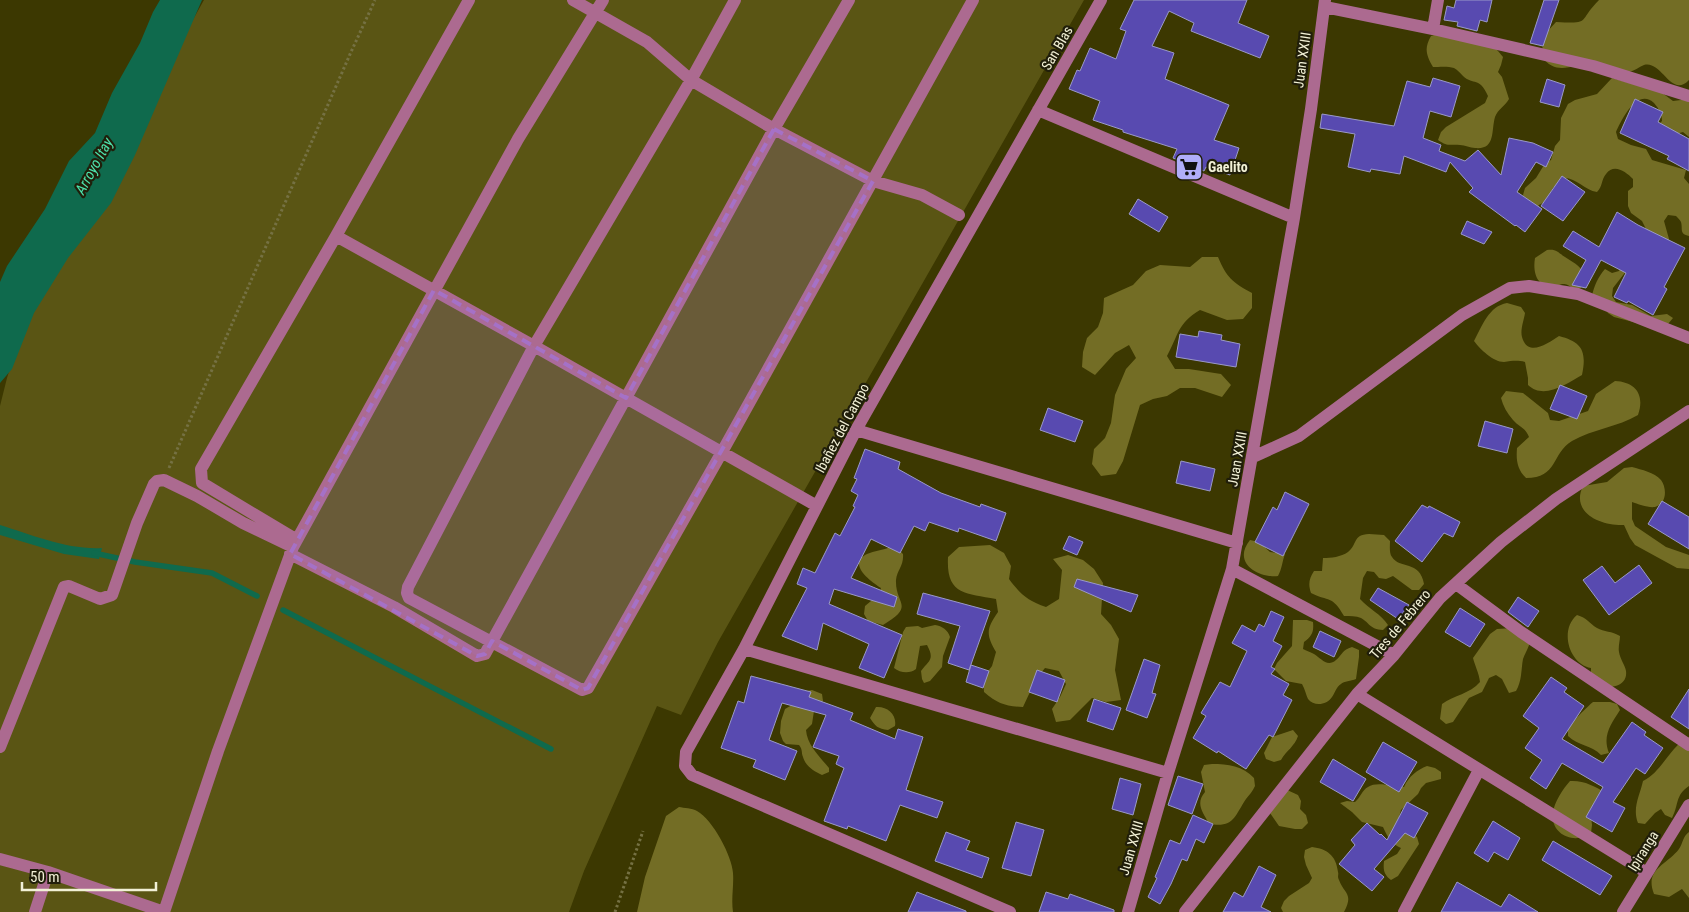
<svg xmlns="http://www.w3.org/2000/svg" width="1689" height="912" viewBox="0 0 1689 912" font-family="'Roboto Condensed',sans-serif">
<rect width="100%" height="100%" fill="#3c3801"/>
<path fill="#5a5514" d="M204,0h880l-366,642 -37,73 -24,-9 -73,165 -15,41h-569v-506l7,-28 13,-42 22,-49z"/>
<path fill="#736d25" d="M1599,0h90v80c-18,19 -27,-20 -45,-15 -5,2 -10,6 -15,7 -10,1 -27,-8 -38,-8 -20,0 -34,13 -50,-8l4,-22 11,-12c36,2 21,0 43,-22z
M1437,34l55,11 6,6 5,6 -2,8 -3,7 4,5 7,22c-4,7 -11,10 -14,18 -4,14 1,33 -20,31 -5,0 -10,-3 -15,-3 -11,-1 -12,2 -22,-5l3,-8 5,-5 39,-24 3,-7c-9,-20 -14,-10 -25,-20 -3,-3 -5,-6 -9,-8 -6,-2 -15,-1 -21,-1 -7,-12 -9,-19 -2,-31z
M1612,78l49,14 12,9 16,-2v38l-6,-5 -7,2 -19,-8 5,-5c0,-7 -3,-12 -8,-18 -17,-16 -33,18 -38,29l2,7 13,6 15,4 6,11 34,10 -2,8 5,6v52c-10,-2 -6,-7 -8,-14 -1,-2 -3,-4 -5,-6l-8,-1 -4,6 10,36 -28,-28 -4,-8 -11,-8 -3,-7v-15l5,-4v-8c-7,-7 -19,-16 -27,-5 -5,6 -3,12 -9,18 -13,-2 -21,-15 -34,-14l-10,10 -7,13 -7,4 -5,6 -10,-7 -1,-9 2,-7 11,-10 8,-13 7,-5 4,-14 5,-6 1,-22 7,-14 7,-4 22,-6z
M1547,250c10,-1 10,2 18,7 14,9 23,12 16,31l-7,1c-13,-10 -12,-2 -23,-3 -16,0 -18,-17 -16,-28z
M1202,257h16c9,21 14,25 34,36v15l-9,11 -16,1 -27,-10c-23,14 -21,24 -33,46l8,13h14l32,5 10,11 -9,12 -27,-9h-15l-13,8 -14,3 -13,6 -17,56 -7,13 -15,2 -9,-12 2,-15 11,-11 6,-15 4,-28 11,-26 10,-11 -7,-13 -14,8 -20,22 -13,-8 1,-15 4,-14 11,-11 5,-14 1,-15 29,-13 13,-14 14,-6 30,2z
M1622,264l5,6 -14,18 -1,8 4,6 16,3 19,11 16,-2 6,4 -5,6 -31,-1 -23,-6 -6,-4 -4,-6 -12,-11c2,-10 6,-19 13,-27l7,4 7,-2z
M1507,303l14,4 4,6c-1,7 -5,17 -3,24 6,21 26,6 37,-1 23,6 28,15 23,39 -16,9 -38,25 -54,10v-7l-3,-16c-8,-2 -13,-1 -21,0 -11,0 -24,-13 -30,-21 8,-15 15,-35 33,-38z
M1615,381c21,1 30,14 23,34 -20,12 -45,14 -66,26 -21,13 -14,37 -46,37 -9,-9 -10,-18 -9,-30l12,-11c-4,-10 -10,-10 -16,-17 -6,-7 -10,-14 -12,-22l5,-7 17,2 25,20 2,7 9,1 29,-10 8,-17z
M1632,467c10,3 22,5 29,13 6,8 6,24 -6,27 -7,1 -17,-3 -23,-5v17l3,7 31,21 23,8v14l-12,-1 -42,-23 -5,-7 -6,-13c-23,1 -54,-12 -41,-39l24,-4 17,-14z
M1369,534l15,1 6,6c0,5 -1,12 2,16 7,12 28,3 32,27l-5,6h-7l-19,-14 -7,3 -7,-1 -5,-6 -7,-1 -4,7 -3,21c9,10 21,15 28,26l-5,5c-14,-1 -13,-7 -22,-12 -5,-2 -11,-2 -17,-2 -12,-21 -15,-14 -33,-23 -3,-9 -2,-14 3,-22h8l1,-13c8,0 18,-1 25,-6 10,-8 4,-17 21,-18z
M1250,540l9,2 11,10 15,2c-3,8 -3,15 -7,22 -21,2 -46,-14 -28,-36z
M990,545l14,8 7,13 -2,13c12,16 19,22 37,28l13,-8 3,-29 -9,-11 15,-4 15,5 11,9 9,14 -2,31 10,11 8,14 -4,31 6,30 -15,2 -14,-4 -22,22 -14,2 -4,-13 8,-12 6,-13 -7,-13 -14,-3 -9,11 -13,28c-18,-1 -25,-3 -39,-15l-1,-14 9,-12 4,-14c-10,-17 -10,-23 2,-40l-2,-13c-31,-6 -50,-4 -48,-42l11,-10z
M891,547l7,2 5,5c1,12 -6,16 -7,26 -1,25 20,25 -13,45l-15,-4 -4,-7 1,-8 6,-5 7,-2 3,-11c-9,-6 -35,-24 -14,-34 7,-3 16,-4 24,-7z
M1577,615c10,3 12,8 20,13 7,4 15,3 23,8 0,5 -2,11 -1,16 1,7 6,13 7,19 2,16 -16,17 -27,17l-8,-13v-7c-22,-4 -32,-38 -14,-53z
M1293,620h14l6,2c1,10 -1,14 -9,20l-1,7c3,2 8,3 11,5 7,4 13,14 22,6 6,-5 6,-10 16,-13l7,3v7l-3,22c-5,2 -12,2 -15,5 -5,3 -6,9 -9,13 -5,8 -18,10 -24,2 -2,-4 -3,-10 -6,-15l-16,-3 -12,-12 3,-6 15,-17z
M935,625c7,1 13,5 15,12l-7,19 -1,11 -12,14 -6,2 -2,-4 -1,-8c8,-11 14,-11 6,-26l-7,1 -4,23c-6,5 -16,4 -22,-1l9,-36 3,-5 12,-1 4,2z
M1513,628l17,13c-1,7 -5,12 -7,18 -2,11 -1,22 -7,32l-7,2 -7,-14 -6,-4 -7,3 -7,14 -13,6 -16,24 -7,2 -6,-5 2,-15c12,-9 28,-10 38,-22 -1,-9 -5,-16 -7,-24l17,-24 7,-5z
M812,690l10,4 1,7 -9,10 -2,13 -6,6c1,15 14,27 23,38v4l-7,3c-8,-4 -16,-8 -19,-18 -2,-5 0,-7 -4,-12l-13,-1 -3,-3 -3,-8 1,-12 4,-12 7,-4 9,-13z
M1593,702h17l7,2 3,6c-9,14 -18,26 -11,43l-8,2c-9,-10 -23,-9 -33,-19 0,-2 0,-6 0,-8 1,-3 21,-23 25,-26z
M876,707c11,-1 21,7 19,19l-7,4c-10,-1 -13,-4 -18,-12z
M1293,730l5,6c-3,10 -12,15 -17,24l-7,2 -8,-3 -2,-6 8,-16z
M1689,737v49c-14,9 -10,19 -17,32l-7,-3 -4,-6 -6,4 -10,11 -7,-1c-6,-15 2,-28 5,-42 20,-10 26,-34 46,-44z
M1212,764c16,0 31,2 42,14l1,8c-2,5 -6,9 -9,13 -12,18 -12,29 -37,25 -6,-12 -14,-20 -4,-32l-4,-20 3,-7z
M1427,766l8,2 6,4v7l-15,4 -5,5 -3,6 -17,16 -4,15 20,12 2,7 -21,32 -7,4c-7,-5 -8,-10 -7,-19l13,-7 4,-6c-10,-4 -14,-12 -18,-21l-21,-5 -10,-10 -12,-9 7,-2 8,1c6,-5 7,-12 13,-15 9,-6 26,0 36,0 5,-11 13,-17 23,-21z
M1570,781c13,-1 25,5 36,12l-15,23 1,9 -1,8c-16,12 -41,2 -38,-20 1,-11 10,-24 17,-32z
M1285,789l13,6 3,6 -1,8 6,6 2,8 -6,6h-7l-16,-3 -9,-13z
M679,807c5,1 13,1 18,4 16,9 35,45 36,62 1,13 -2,26 0,39h-96l8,-35 21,-61z
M1689,832v66l-7,-9 -13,8 -15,-3c-10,-25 13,-29 25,-45 4,-6 4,-13 10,-17z
M1312,847c15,2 24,8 26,25 1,3 -1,4 1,8 5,14 15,13 5,32h-61l-2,-4 3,-7 5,-5 20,-13 3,-5 -6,-13 -2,-8 1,-7z"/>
<path fill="#0f6a4d" d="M160,0h42l-67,155 -24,48 -43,55 -34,55 -22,56 -12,14v-101l7,-16 38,-57 24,-48 26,-28 17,-40 28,-50 13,-31z
M0,525c32,10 68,25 102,23l-3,11 -35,-5 -64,-19z"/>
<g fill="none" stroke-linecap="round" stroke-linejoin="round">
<path stroke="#0f6a4d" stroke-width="5.5" d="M94,553l41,9 77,11 45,23
M283,610l268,139"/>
</g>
<path fill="#584ab0" stroke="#9a99c9" d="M1134,0h113l-9,23 31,13 -9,22 -69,-27 3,-8 -25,-12 -17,35 22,7 -9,26 64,26 -15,35 25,8 -9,27 -24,-8 -2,4 -31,-13 4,-9 -54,-17v-2l-30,-10 7,-19 -31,-12 8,-19 3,1 10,-23 26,11 10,-28 -6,-2z
M1456,0h36l-5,22 -7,-2 -3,11 -20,-5 1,-4 -14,-2 3,-14 7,2z
M1544,0h15l-16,46 -13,-3z
M1433,78l27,8 -9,31 -21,-6 -7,27 18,7 -2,6 26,10 13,-11 23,25 8,-37 24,5 20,9 -7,15 -10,-5 -19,30 25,17 -17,23 -9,-7 -1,1 -46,-34 4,-4 -23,-26 -4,10 -42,-16 -4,18 -29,-5 -1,3 -22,-5 7,-33 -35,-6 2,-14 72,12 13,-45 23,6z
M1547,79l18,6 -6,22 -19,-5z
M1635,99l28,13 -5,10 31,17v32l-22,-12 2,-3 -49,-23z
M1562,176l23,16 -22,29 -22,-15z
M1138,199l30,18 -9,15 -30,-18z
M1617,212l21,13 47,23 -21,39 3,2 -14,26 -25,-14 -1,2 -13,-6 12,-24 -25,-13 -15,28 -14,-3 14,-25 -23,-14 10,-15 26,16z
M1467,221l25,11 -8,12 -23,-10z
M1199,331l23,4 -1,5 19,4 -4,23 -60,-10 4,-23 18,3z
M1560,385l27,11 -10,23 -27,-10z
M1048,408l35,13 -8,21 -35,-12z
M1485,421l28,8 -6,24 -29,-7z
M865,449l35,13 -2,7 43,24 39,14 1,-3 25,9 -10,28 -37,-13 -1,4 -29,-10 -4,9 -11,-5 -14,27 -29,-14 -20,39 46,19 -3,10 -60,-18 -5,15 73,31 -18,43 -25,-10 10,-24 -46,-21 -6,27 -35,-14 25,-48 -10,-4 6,-16 12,5 20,-40 5,3 15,-29 -2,-1 5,-11 -7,-4 6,-12 -3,-1z
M1181,461l34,8 -5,22 -34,-8z
M1285,492l24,12 -26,52 -28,-14 18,-35 4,3z
M1662,501l27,16v32l-41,-25z
M1422,505l6,3 1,-2 31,16 -7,15 -9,-4 -22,29 -27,-21z
M1069,536l14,6 -6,13 -14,-6z
M1639,565l13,18 -43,32 -26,-35 19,-14 13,17z
M1077,579l61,16 -7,17 -57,-25z
M1378,588l31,17 -11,14 -28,-19z
M923,593l67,18 -21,59 -21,-7 12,-37 -43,-12z
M1518,597l21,14 -11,16 -20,-15z
M1460,608l25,16 -15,23 -25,-15z
M1271,611l13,6 -11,24 9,5 -11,21 4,2 -4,5 18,10 -6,11 9,5 -19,37 -4,-2 -23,34 -28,-18 -1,2 -24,-15 13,-22 -5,-3 19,-31 10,5 17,-36 -15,-8 10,-18 13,7 4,-8 5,3z
M1320,631l21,10 -7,16 -21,-10z
M1144,659l16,6 -8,28 4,1 -9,24 -21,-8z
M971,665l18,6 -6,17 -17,-6z
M1037,670l28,10 -8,22 -28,-10z
M751,676l60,16 -2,5 44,16 -3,7 45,19 3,-10 25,8 -17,53 37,12 -6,16 -37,-13 -14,36 -38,-15 -1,3 -23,-8 20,-53 -8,-4 3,-8 -26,-9 13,-32 -44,-12 -13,37 28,11 -12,29 -32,-13 3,-7 -35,-12 17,-47 6,2z
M1551,677l16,11 -3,4 20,14 -22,33 41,24 29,-41 14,10 -2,3 19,13 -18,26 -9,-6 -23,34 12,6 -13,24 -26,-15 17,-30 -41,-24 -16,26 -16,-11 12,-18 -17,-12 14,-20 -16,-12z
M1689,689v40l-18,-12z
M1094,699l27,9 -8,22 -26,-9z
M1383,742l34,20 -18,30 -33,-20z
M1333,759l33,20 -13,22 -33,-19z
M1178,776l25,8 -11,30 -24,-9z
M1120,778l21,6 -8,31 -21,-6z
M1407,802l21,11 -14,25 -9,-5 -31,36 10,8 -12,14 -33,-27 16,-19 -4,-5 16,-17 13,12 1,-1 6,6z
M1193,815l20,9 -9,19 -8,-4 -9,22 -5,-2 -11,25 -11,20 -12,-7 9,-19 -2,-1 15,-37 10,4z
M1493,821l27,17 -12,22 -14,-8 -6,10 -14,-9z
M1016,822l28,8 -13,46 -29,-8z
M946,832l24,9 -4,9 23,8 -7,20 -47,-17z
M1553,841l59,35 -12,19 -58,-35z
M1259,866l17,9 -15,32 10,5h-48l11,-20 9,5z
M1457,882l44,25 8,-13 29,18h-97z
M917,892l49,19v1h-58z
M1046,892l22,7 2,-5 44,16v2h-75z"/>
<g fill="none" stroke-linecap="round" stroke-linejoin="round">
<path stroke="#757143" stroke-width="3" stroke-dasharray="2.5 2.5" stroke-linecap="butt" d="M169,468l182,-416 24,-52
M615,912l28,-81"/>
<path stroke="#ac6a90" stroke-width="12" d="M573,0l74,42 44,38 83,49 99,52 49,14 37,20
M735,0l-44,80 -157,266 -126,241 -1,6 2,5 173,92 6,-2 134,-236 251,-452
M1325,7l108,22 160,37 96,30
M1433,29l5,-29
M1038,110l256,108
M336,236l198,110 283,160
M856,430l381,113
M1253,457l46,-21 163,-121 48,-27 19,-2 49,8 111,44
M297,540l-95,-57 -1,-14 135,-233 133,-236
M290,554l104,53 83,49 8,-2 289,-525 75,-129
M1232,569l162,86
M1456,584l65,48 168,113
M744,649l424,124
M1357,694l290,179
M0,747l64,-160 5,-1 31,13 12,-4 25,-72 17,-39 3,-3 7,-1 33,16 46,27 50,24
M0,859l48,13 116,40
M35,912l13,-40
M164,912l54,-161 75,-204 225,-408 85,-139
M1010,912l-318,-137 -7,-9 1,-14 58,-103 112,-219 245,-430
M1128,912l40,-139 64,-204 62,-351 17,-109 14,-109
M1185,912l172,-218 37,-39 46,-57 61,-56 55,-43 133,-88
M1404,912l75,-142
M1623,912l66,-107"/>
</g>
<path fill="#a571c7" fill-opacity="0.2" stroke="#a571c7" stroke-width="4" stroke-dasharray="10 6" stroke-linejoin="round" d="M774,129l99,52 -285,507 -6,2 -90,-49 -7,13 -8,2 -187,-102 144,-264 192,108z"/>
<defs>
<g id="supermarket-square" transform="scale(1.4375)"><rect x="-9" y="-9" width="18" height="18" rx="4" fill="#b0aefa" stroke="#201e0a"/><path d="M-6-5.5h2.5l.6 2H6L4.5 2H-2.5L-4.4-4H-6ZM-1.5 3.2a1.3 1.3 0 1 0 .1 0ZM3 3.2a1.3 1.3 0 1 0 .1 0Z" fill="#111"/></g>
</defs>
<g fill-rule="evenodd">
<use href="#supermarket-square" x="1189" y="167"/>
</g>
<g text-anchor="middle" stroke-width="4.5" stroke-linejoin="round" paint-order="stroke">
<g font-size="14" fill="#f2f1d6" stroke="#201e0a">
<text transform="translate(1057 48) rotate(-60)" y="5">San Blas</text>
<text transform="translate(1302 60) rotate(-82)" y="5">Juan XXIII</text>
<text transform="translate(842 428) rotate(-62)" y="5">Ibañez del Campo</text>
<text transform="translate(1237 459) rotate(-80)" y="5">Juan XXIII</text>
<text transform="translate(1400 624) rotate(-50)" y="5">Tres de Febrero</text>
<text transform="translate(1131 848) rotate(-74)" y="5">Juan XXIII</text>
<text transform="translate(1643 851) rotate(-58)" y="5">Ipiranga</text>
</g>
<g font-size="14" font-weight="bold" fill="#f2f1d6" stroke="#201e0a" text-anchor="start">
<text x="1208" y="172">Gaelito</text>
</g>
<g font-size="15" font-style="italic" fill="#4de2ac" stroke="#201e0a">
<text transform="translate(94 166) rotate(-61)" y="5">Arroyo Itay</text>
</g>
</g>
<path d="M22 882v8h134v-8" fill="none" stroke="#f2f1d6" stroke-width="2.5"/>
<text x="30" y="882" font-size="15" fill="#f2f1d6" stroke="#201e0a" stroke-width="4" paint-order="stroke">50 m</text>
</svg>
